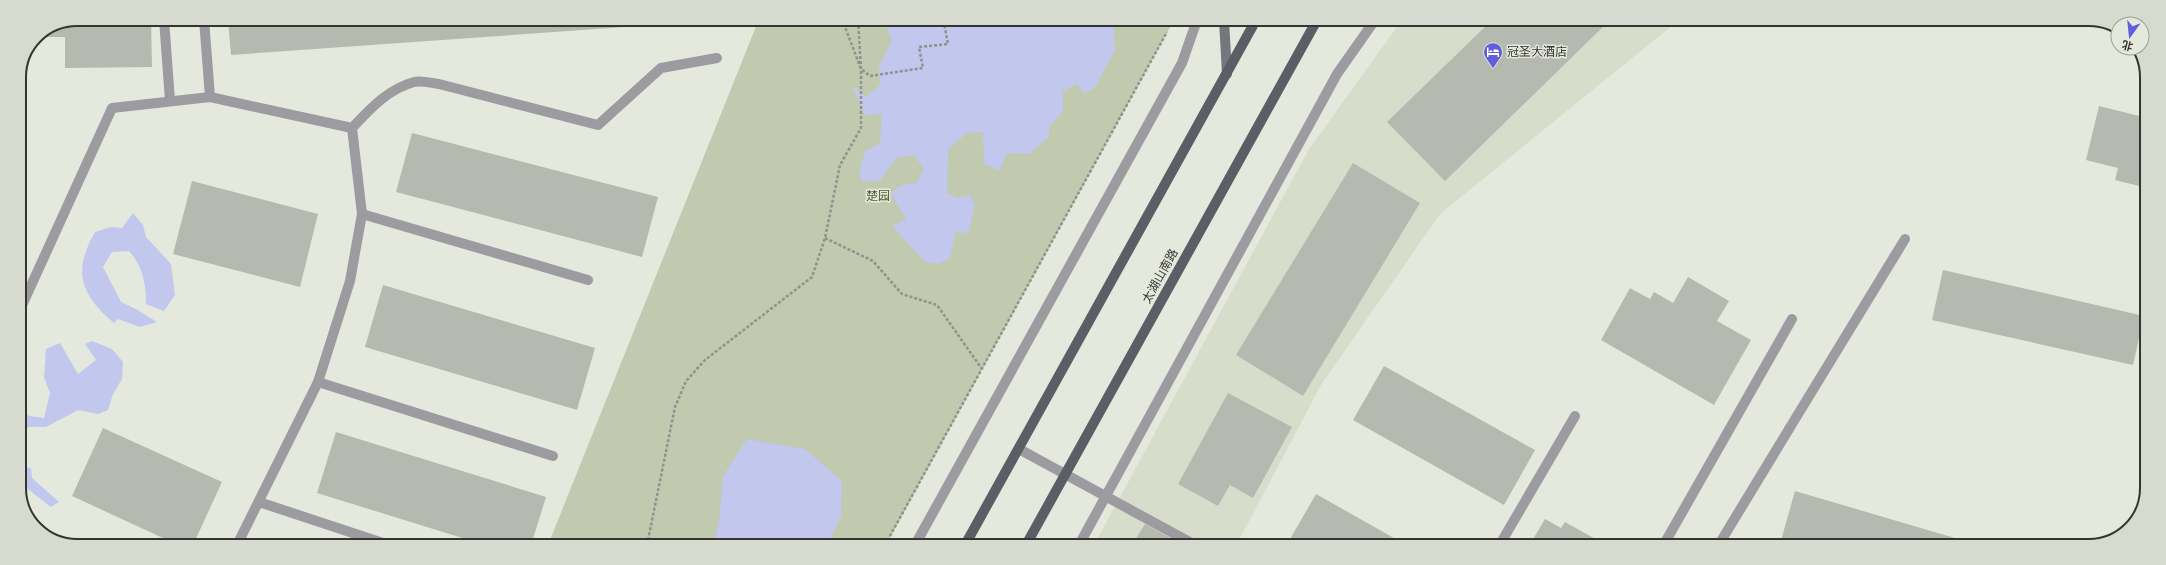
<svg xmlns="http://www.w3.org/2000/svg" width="2166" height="565" viewBox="0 0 2166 565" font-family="Figtree,'Noto Sans SC',sans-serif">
<rect width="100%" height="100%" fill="#e5e8dd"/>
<path fill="#d8ddcb" d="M1402,20h277l-239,194 -119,171 -85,161 -142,-1 215,-396z"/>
<path fill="#c1c9af" d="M759,19l415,1 -288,525h-338z"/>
<path fill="#c1c7ed" d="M882,19l231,1 2,30 -21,39 -10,4 -7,-9 -14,7v20l-14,16v10l-20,17 -22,-1 -7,17 -16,-5 -1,-33 -16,1 -19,16 -1,44 11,5 12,-3 5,11 -7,27 -12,-1 -6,26 -11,6 -14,-2 -33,-36 14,-7 -15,-26 10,-8 15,-2 8,-13 -9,-14 -17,1 -8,9 -10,15h-19l-1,-12 5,-18 15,-8 2,-29 -17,1 -13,-30 14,12 14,-12 -1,-18 13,-28z
M133,213l10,12 3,12 25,27 4,31 -11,16 -18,-7c0,-20 -3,-38 -17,-53l-17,1 -9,15 18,35 15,7 21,13 -17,5 -22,-8 -4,4c-33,-28 -42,-51 -19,-91l16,-5 11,1z
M92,341l20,8 11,13 -1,17 -9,15 -5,16 -10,4 -20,-4 -32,17h-18l-9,25v-27l2,-2 -2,-17 10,10 15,2 6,-25 -6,-16 2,-28 14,-6 18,31 18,-14 -11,-16z
M747,439l58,10 37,32 -1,36 -14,28h-114l6,-23 4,-46z
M19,466l12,2 1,10 27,24 -8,5 -32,-25z"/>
<path fill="#b6b9af" d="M77,19h74l1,48 -87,1v-31h-29z
M228,19h481v2l-478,34z
M1492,20h118l-165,161 -58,-59z
M2099,106l48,12v70l-32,-8 3,-12 -32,-8z
M412,133l246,64 -16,60 -246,-65z
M1353,163l67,40 -117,193 -67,-41z
M192,181l126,33 -18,73 -127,-33z
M1943,270l201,46 -11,49 -201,-45z
M1688,277l41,24 -12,20 34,19 -37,65 -113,-65 29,-52 20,11 4,-7 19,11z
M383,285l212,63 -18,62 -212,-63z
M1384,366l151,84 -31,55 -151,-85z
M1228,393l64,34 -39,71 -23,-13 -12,21 -40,-22z
M103,428l119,54 -29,63h-15l-106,-49z
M336,432l210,65 -15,48h-46l-168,-52z
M1795,491l187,55h-195l-7,-2z
M1316,494l92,52h-122z
M1545,519l16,9 4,-6 43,24h-79z
M1145,524l38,21h-51z"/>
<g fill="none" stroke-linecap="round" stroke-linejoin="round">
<path stroke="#90928b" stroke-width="2.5" stroke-dasharray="3 2" stroke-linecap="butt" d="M842,19l19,50 9,7 53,-8 -4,-21 29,-3 -4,-21 25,-3
M825,238l48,23 29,33 35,11 45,64
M647,545l28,-138 11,-26 19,-21 107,-83 13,-39 15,-73 21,-37v-59l-3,-50
M885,545l282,-513"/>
<path stroke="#9b9ba0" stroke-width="10" d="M352,128c18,-19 36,-39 62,-46 7,-2 17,1 25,2l159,41 63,-57 56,-10
M362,214l226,66
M318,382l235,74
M1789,429l116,-190
M259,502l130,43
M1499,546l76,-130"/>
<path stroke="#9b9ba0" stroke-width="10" d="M164,19l6,82
M204,19l6,78
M19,312l93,-204 98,-11 142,31 10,86 -12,67 -32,101 -81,163
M1019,449l176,96
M915,545l267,-482 15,-43
M1079,545l258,-471 38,-54
M1663,546l129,-227
M1718,546l71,-117"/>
<path stroke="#76777e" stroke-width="10" d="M1224,20l3,54"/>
<path stroke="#5c5e66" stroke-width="10" d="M965,545l291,-525
M1026,545l291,-525"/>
</g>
<defs>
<g id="hotel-pin" transform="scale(1)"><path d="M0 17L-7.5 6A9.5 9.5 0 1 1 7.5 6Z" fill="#605fd7" stroke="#e5e8dd"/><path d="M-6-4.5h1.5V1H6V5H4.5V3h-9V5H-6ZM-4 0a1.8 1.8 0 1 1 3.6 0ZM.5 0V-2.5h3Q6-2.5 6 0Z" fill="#fff"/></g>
</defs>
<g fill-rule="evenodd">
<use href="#hotel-pin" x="1493" y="52"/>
</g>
<g text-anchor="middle" stroke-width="3" stroke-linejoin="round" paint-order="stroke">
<g font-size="12" fill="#343531" stroke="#e5e8dd" text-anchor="start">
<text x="1507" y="56">冠圣大酒店</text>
</g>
<g font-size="12" fill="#4f5c21" stroke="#e5e8dd">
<text x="878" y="200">楚园</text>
</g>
<g font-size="12" fill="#343531" stroke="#e5e8dd">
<text transform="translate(1160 276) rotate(-61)" y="4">太湖山南路</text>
</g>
</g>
<path d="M0 0H2166V565H0ZM77 26H2089A51 51 0 0 1 2140 77V488A51 51 0 0 1 2089 539H77A51 51 0 0 1 26 488V77A51 51 0 0 1 77 26Z" fill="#d7dacf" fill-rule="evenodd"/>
<path fill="none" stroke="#343531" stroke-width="2" d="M77 26H2089A51 51 0 0 1 2140 77V488A51 51 0 0 1 2089 539H77A51 51 0 0 1 26 488V77A51 51 0 0 1 77 26Z"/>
<g transform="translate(2130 36) rotate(195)"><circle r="19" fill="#e5e8dd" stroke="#9ea098"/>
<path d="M0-3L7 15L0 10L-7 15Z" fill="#605fd7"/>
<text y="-6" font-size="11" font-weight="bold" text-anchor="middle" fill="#343531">北</text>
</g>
</svg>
